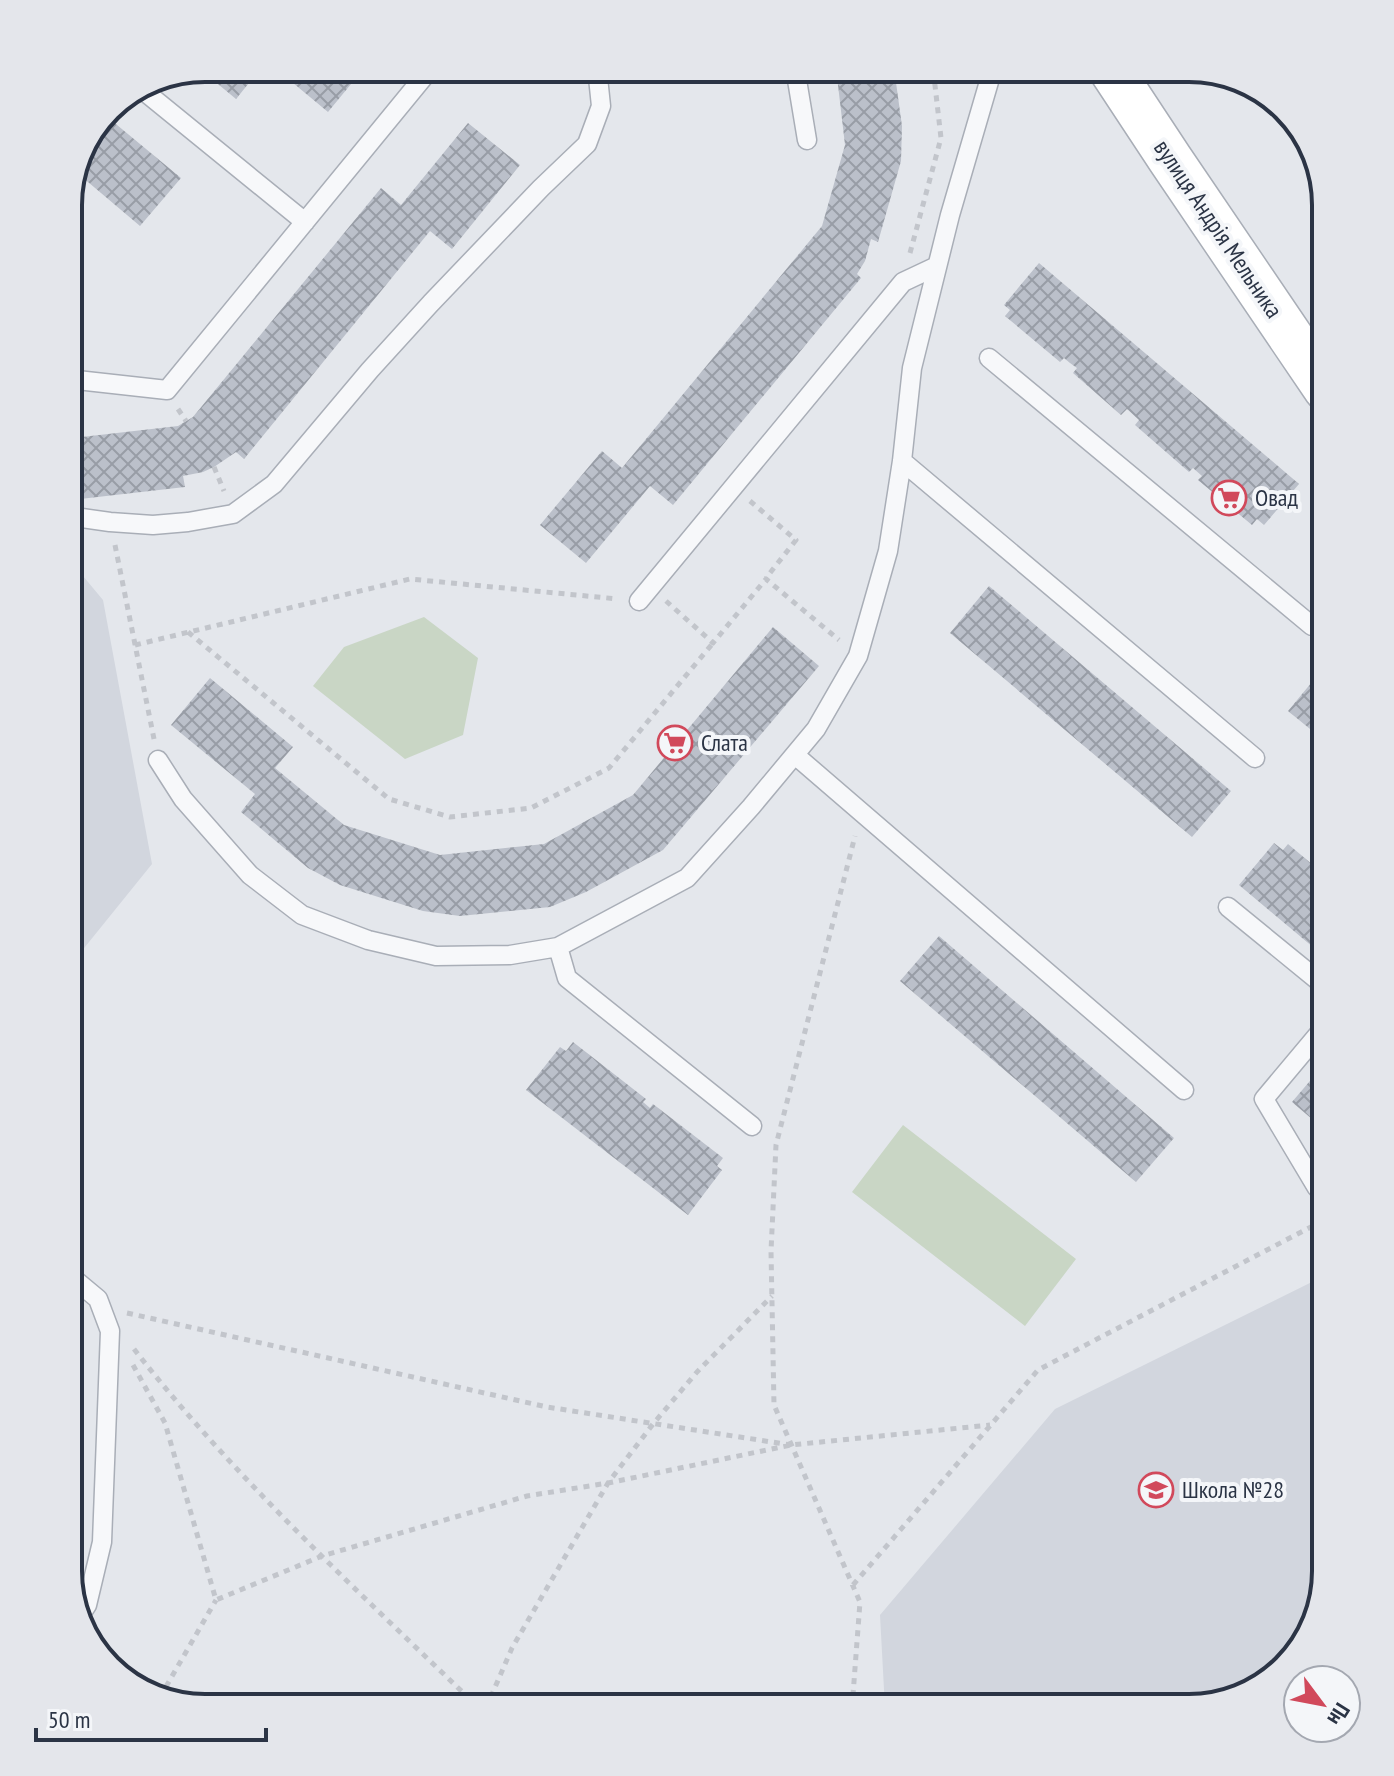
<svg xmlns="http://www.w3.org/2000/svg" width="1394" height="1776" viewBox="0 0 1394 1776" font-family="'PT Sans Narrow',sans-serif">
<defs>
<pattern id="building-cross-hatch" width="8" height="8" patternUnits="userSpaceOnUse" patternTransform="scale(2)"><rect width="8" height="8" fill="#bbc0ca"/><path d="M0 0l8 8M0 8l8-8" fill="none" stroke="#989da6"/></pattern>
</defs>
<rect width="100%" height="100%" fill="#e4e7ec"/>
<path fill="#d2d6de" d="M68,558l35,42 49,264 -84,104z
M1326,1275v296l-18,68 -43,46 -76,23h-304l-5,-93 175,-206z"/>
<path fill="#c9d6c5" d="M424,617l54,41 -15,77 -58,24 -92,-73 31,-39z
M903,1125l173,134 -51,67 -173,-134z"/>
<path fill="url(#building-cross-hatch)" d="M205,68h56l-25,31 -35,-29z
M275,68h69l12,10 -28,34z
M836,68h58l8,58 -1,35 -23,81 -7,-3 -6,22 -8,13 4,4 -188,227 -23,-19 -64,77 -46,-38 62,-74 20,17 200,-242 23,-81z
M105,115l76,63 -41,48 -65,-55 7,-26z
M468,123l52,42 -68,84 -22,-18 -186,228 -8,-7 -22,15 -11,5 -20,4 2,11 -105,12 -3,-28 -9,1v-57h2l3,23 105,-12 15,-9 188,-229 20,17z
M1039,263l260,221 -35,41 -7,-6 -5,6 -54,-45 4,-4 -9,-8 -4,4 -54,-47 4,-5 -12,-11 -6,6 -48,-42 4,-5 -7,-5 -6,-5 -4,4 -55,-46 5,-6 -6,-5z
M989,586l242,205 -39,46 -242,-204z
M773,627l46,39 -156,184 -77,42 -36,15 -90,9 -37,-5 -83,-26 -32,-17 -67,-56 14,-18 -84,-69 39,-47 83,69 -18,21 69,57 96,30 104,-11 89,-49z
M1326,665v77l-38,-31z
M1274,843l9,7 5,-6 38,32v82l-87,-73z
M939,936l235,202 -38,44 -236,-201z
M573,1042l73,57 -3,3 7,6 3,-4 70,54 -6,8 5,4 -34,45 -162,-125 34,-43 6,4z
M1326,1062v69l-34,-29z"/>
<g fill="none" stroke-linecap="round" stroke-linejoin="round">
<g stroke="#a9aeb7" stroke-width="21">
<path id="lane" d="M795,68l12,72
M144,91l161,131
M989,358l323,268 14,-16
M68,379l99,11 264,-322
M902,461l353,297
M68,516l42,6 43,3 35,-3 45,-8 41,-30 96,-114 61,-67 110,-115 46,-44 14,-38 -4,-38
M639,601l264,-319 34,-16
M795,755l389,335
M158,760l25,39 67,76 52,40 66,25 68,16 74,-1 48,-8 129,-69 64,-71 65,-78 42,-73 30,-105 14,-90 10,-93 38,-153 43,-147
M1228,907l98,80
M558,947l9,31 185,148
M1326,1183l-9,5 -53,-89 62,-74
M68,1274l30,25 12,32 -8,211 -15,63 -6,9"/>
</g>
<g stroke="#a9aeb7" stroke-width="47">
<path id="secondary" d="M1110,68l60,91 156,230"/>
</g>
<path stroke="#c2c5cb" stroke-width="5" stroke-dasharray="6 6" stroke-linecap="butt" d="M910,253l31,-115 -8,-70
M178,409l8,12
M214,467l10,24
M750,501l46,39 -30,38
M115,545l39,194
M666,601l47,42 53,-64 73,61
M188,632l201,167 61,18 81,-9 78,-40 104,-125
M135,645l275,-66 208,20
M127,1313l420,94 244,38
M134,1349c101,130 226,244 345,359
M133,1365l32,58 51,177 106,-44 205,-60 81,-13 183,-38 199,-20
M853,1585l185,-215 288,-151
M160,1697l56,-97
M486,1708l26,-60 96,-165 45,-59 44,-52 75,-76
M852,1708l8,-106 -86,-197 -3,-154 5,-106 79,-309"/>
<use href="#lane" stroke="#f7f8fa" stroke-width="18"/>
<use href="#secondary" stroke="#fff" stroke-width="44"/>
</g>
<defs>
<g id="supermarket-ring" transform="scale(1.8)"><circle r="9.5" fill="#f4f6f9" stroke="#d1495b" stroke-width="1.5"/><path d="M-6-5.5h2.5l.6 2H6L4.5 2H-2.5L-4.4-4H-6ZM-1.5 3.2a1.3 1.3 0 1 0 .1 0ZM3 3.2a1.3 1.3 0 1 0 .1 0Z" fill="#d1495b"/></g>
<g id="school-ring" transform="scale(1.8)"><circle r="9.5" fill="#f4f6f9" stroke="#d1495b" stroke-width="1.5"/><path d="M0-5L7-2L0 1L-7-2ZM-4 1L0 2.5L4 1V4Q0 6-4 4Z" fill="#d1495b"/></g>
</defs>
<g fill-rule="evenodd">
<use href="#supermarket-ring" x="1229" y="498"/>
<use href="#supermarket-ring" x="675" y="743"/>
<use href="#school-ring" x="1156" y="1490"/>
</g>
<g text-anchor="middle" stroke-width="8" stroke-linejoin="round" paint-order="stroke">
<g font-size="24" fill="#2b3445" stroke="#f4f6f9">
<text transform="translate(1218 229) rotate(56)" y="8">вулиця Андрія Мельника</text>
</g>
<g font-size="24" fill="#2b3445" stroke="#f4f6f9" text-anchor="start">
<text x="1255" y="506">Овад</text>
<text x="701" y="751">Слата</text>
<text x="1182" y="1498">Школа №28</text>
</g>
</g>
<path d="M0 0H1394V1776H0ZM205 82H1189A123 123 0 0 1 1312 205V1571A123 123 0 0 1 1189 1694H205A123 123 0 0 1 82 1571V205A123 123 0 0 1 205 82Z" fill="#e4e6eb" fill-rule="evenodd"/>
<path fill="none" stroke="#2b3445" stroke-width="4" d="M205 82H1189A123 123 0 0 1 1312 205V1571A123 123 0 0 1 1189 1694H205A123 123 0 0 1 82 1571V205A123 123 0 0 1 205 82Z"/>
<g transform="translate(1322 1704) rotate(122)"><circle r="38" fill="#f4f6f9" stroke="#a4a8b1" stroke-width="2"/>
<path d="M0-6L14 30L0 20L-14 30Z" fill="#d1495b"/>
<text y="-12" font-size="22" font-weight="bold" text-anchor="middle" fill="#2b3445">Пн</text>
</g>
<path d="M36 1728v12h230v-12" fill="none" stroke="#2b3445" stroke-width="4"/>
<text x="48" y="1728" font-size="24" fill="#2b3445" stroke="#f4f6f9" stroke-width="6" paint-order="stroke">50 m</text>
</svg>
